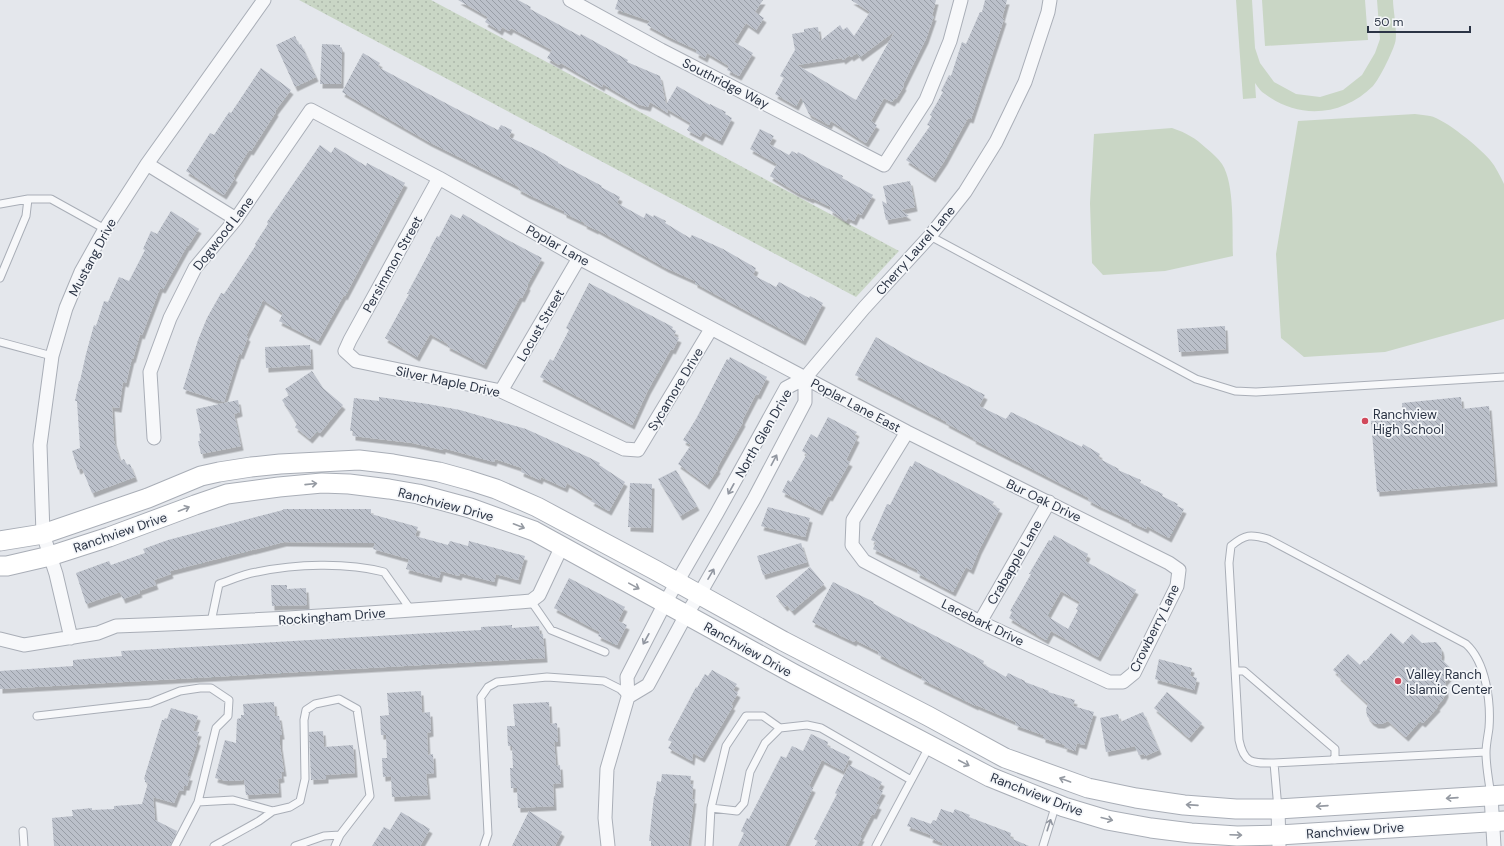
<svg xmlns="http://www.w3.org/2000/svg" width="1504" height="846" viewBox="0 0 1504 846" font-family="'DM Sans',sans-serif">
<defs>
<pattern id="grass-dots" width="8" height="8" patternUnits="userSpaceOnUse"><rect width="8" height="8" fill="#c9d6c5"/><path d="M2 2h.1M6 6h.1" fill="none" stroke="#adb8ab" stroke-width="1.8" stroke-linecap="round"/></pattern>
<pattern id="building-back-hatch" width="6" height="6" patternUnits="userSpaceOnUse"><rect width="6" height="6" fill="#bbc0ca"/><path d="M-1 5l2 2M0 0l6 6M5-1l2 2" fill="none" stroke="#989da6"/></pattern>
<filter id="shadow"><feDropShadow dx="2.5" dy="4.5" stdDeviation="0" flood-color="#0004"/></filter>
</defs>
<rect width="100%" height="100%" fill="#e4e7ec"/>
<path fill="url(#grass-dots)" d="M299,0h132l468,251 -43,46z"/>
<path fill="#c9d6c5" d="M1236,0h16l3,48 5,15 14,19 22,12 24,3 23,-7 19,-15 13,-22 5,-14 -3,-39h16c0,10 5,34 2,43 -3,10 -15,35 -22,43 -30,30 -74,34 -108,8 -4,-2 -7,-7 -10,-11l1,15 -13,1z
M1262,0h103l3,40 -103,6z
M1415,114c5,1 11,1 15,2 15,3 50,32 60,44 6,7 10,16 14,24v135l-119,33 -81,5 -23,-19 -5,-84 22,-133z
M1172,128c15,5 23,10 34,20 6,5 12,10 16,16 13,20 10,67 11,92l-68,15 -62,4 -11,-12 -2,-60 4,-69z"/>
<path fill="url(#building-back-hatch)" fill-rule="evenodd" filter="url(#shadow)" d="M458,0h60l13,7 -1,2 50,27 1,-2 47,26 -1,2 33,14 6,29 11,-19 33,19v-1l16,8 -1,2 7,4 -12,23 -17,-9 -3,5 -13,-7 4,-7 -24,-14 1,4 -18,-11 -2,5 -11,-3 -34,-20 -1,3 -41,-24 -2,2 -12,-7 5,-8 -41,-22 -2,3 -7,-4 -2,4 -15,-9 3,-5z
M618,0h145l-8,12 9,6 -8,12 -10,-7 -12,19 19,11 -14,23 -12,-6 2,-4 -22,-13 -2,5 -9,-5 1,-3 -28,-13 -22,-12 3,-4 -35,-12z
M851,0h85l-4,16h2l-8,23 -23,46 1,1 -8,13 -1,-1 -3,4 -8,-4 -13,23 6,4 -11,18 -35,-22 -2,4 -20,-11 -8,-17 -5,9 -21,-12 9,-16 -4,-2 15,-26 -3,-16 12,-2v-3l14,-2 2,14 20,-16 3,5 4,-3 7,9 16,-24zM895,31l-39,69 -59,-35 45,-7 1,2 7,-5 1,2 6,-4 3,4z
M985,0h22l-5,18 2,1 -33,100 -3,-1 -23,42 -12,18 -27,-18 24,-34 -3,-1 5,-9 -2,-1 13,-23 -2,-1 8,-16 2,1 11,-34 4,2 14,-32h2z
M295,36l4,9 2,-1 15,33 -21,10 -19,-42z
M322,44l18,1v2l2,1 -1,36h-21z
M363,53l17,10 -2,4 75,40 45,23 3,-5 11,5 -3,7 30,14 19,11v1l44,23 -1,1 19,10 -3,6 27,15 2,-5 7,4 1,-2 12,6 -1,2 25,15 2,-3 31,14 33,19 -3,7 23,12 3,-5 30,16 1,-2 13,7 -20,38 -90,-48 -18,-10v-2l-29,-13 -70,-39v1l-12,-6 1,-1 -21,-10v-2l-37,-17 -9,-5 1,-2 -90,-45 -87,-50z
M261,68l30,22 -16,21 1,1 -25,39 -2,-1 -16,26 2,2 -11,17 -38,-24 24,-38 4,2 15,-23 2,1z
M760,129l14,7 -5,8 20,11 3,-4 5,3 1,-2 23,13 22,11 -1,2 31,17 -12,20 -3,-2 -4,8 -6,-3 -2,3 -16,-11 1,-3 -19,-9 -1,1 -15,-7 -26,-16 7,-12 -27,-15z
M320,145l11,8 4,-6 31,19 1,-3 38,20 -60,113 -1,-1 -26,46 -39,-20 4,-8 -20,-13 -17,36 2,1 -7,18 -2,-1 -15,48 -41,-13 15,-49 9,-22 14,-25 3,1 32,-49 -1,-1 13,-20 -1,-2z
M910,181l5,26 -14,3 8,6 -23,4 -4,-19 5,3 -4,-18z
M171,211l28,18 -11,17h-1l-24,43 -3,-1 -18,47 -2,-1 -7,25 -1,-1 -6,25 -3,-1 -4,26 -7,-1 2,34 6,20 4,-2 3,6 3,-1 5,13 -43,16 -10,-25 -4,2 -6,-19 8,-3 -3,-47h-2l4,-20h1l6,-27 8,-29 2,1 8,-25 4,1 11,-25 10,4 16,-31 -2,-1 8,-18 6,3z
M451,214l9,5 3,-5 39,23 40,21 -15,27 1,1 -6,12 -2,-1 -36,68 -37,-19 1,-2 -18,-10 -13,23 -32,-19 24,-44h-2l24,-45h-1l7,-13 2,1z
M589,283l84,44 -1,2 4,2 -2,5 5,2 -6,12 -2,-1 -23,41 -16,35 -92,-48 10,-18 3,2 16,-31 -3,-2z
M1225,326l1,23 -47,3 -2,-23z
M876,337l32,19 77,39 -6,11 27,13 5,-7 71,35 1,-3 17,10 -2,4 21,11 -1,1 23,10 -1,3 23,11 -1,2 16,8 -1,2 7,3 -15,29 -22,-12 -1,3 -17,-8v-1l-32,-15 -9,-5 1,-2 -116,-59 1,-1 -28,-15 1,-1 -92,-47z
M310,345l1,20 -45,3 -1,-21z
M730,357l37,20 -9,18 -2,-1 -14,27 1,1 -26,46 1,1 -11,16 -29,-21 13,-19 -8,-5 13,-21 31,-60 2,1z
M312,371l11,17 20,17 -23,28 -3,-2 -7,8 -15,-12 2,-3 -15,-24 7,-5 -4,-6z
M379,397l49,7 32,6 66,19 62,28 12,6 -1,2 26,17 -16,29 -18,-10 2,-2 -26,-16 -2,5 -24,-11 -1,3 -19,-8 1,-4 -27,-9 -1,3 -51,-14v2l-31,-7 -59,-7v-5h-3l4,-33 25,3z
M1461,397l1,12 27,-3 6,76 -118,10 -6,-71 32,-3 -1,-15z
M238,400l2,12 -6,2 7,32 -40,8 -3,-13h2l-1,-7 2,-1 -5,-24z
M828,417l29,15 -3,4 3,2 -11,22 4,2 -20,35 -2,-1 -8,15 -38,-19 6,-12 3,2 16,-28 -5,-3 9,-17 6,4z
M915,461l79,41 -2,3 8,4 -21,41 -8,20 -5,-3 -13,25 -36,-19 1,-3 -45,-21 3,-7 -5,-2 16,-36 3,1 20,-39 2,1z
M676,470l21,36 -17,10 -22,-37z
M630,483l22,1 -1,44 -23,-1z
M768,507l42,11 -5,19 -44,-11z
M283,509h88v5l47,13 -3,9 33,9 2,-4 18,5 1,-5 56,15 -7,24 -22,-6 -2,8 -34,-9 -1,3 -18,-5 -2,7 -33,-9 3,-10 -36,-10 2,-6 -91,-1 -114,29 1,3 -17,6 2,5 -17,6 1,2 -17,6 -3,-7 -34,12 -10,-31 33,-12 2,4 34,-12 -2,-4 25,-9 115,-30z
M1054,535l34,19 -3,7 51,29 -38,67 -47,-26 -5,9 -37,-22 3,-6 -2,-1 21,-37h-2l20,-34 2,1zM1061,591l19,11 -4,7 2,1 -10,19 -21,-13z
M801,543l6,19 -44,13 -6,-19z
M810,567l14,17 -32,27 -5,-6 -2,2 -9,-11z
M569,578l56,29 -7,14 9,4 -10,20 -19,-9 2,-4 -46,-24z
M833,582l41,20 -1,1 21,12 73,37 17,9 -1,3 23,13 2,-4 17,8v1l24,9 -1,1 27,8 -2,6 21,6 -10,33 -7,-2 -2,8 -11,-4 1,-2 -22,-7v-3l-28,-10 1,-3 -40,-17v1l-55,-27 2,-2 -45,-23 1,-2 -24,-12 -1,2 -42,-20z
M271,585h16v4l19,-1 1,17 -35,1z
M512,625v3l27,-2 1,8h3l2,24 -545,31v-18l73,-5v-6l49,-4 -1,-5 360,-21v-3z
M1391,633l12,11 9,-10 10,9 14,-1 5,6 1,5 -1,6 13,12 -9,10 1,12 -3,6 -6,7 1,1 -15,16 -3,-2 -14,16 -18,-16 -6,3h-6l-5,-3 -4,-5 -1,-7 2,-5 -30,-28 1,-1 -6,-5 15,-16 12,11 4,-5 2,1z
M1159,659l33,9 -2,8 7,2 -3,12 -39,-11z
M712,670l25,14 -4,6 5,3 -7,12 2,1 -31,52 -9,-5 -1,8 -24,-13 4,-6 -4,-2 28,-53 1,1 8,-14 3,2z
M421,691l1,22 8,-1 1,20 -4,1 1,22 5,-1 1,19 -8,1 2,21 -36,2 -1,-21 -8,1 -1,-19h5l-1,-23h-5l-1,-19 9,-1 -2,-22z
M1167,692l35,31 -13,15 -35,-30z
M274,702l1,14h4l3,19h-2v10l4,27h-3l1,6 -4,1 1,14 -33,2 -2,-15 -18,1 -11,-3 10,-38 11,3 1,-24 4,-1v-3h3l-1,-11z
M549,702l1,22 7,-1 1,19h-4l2,24 4,-1 1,18 -8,1 1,22 -36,2 -1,-20h-6l-1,-20h3l-1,-22h-4l-1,-20h8l-2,-22z
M171,708l27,8 -5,15 6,1 -3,8 2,1 -11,35h3l-3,10h-3l-1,5 -4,-1 -5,13 -21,-6 2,23 22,11 -7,15h-116l-2,-28 21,-2 -1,-6 20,-2v2l22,-1v-3l28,-2 6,-21 -3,-1v-2l-1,-1 2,-7 16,-52h2l1,-2 2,1z
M1143,712l16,38 -14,6 -1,-2 -5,1 -4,-9 -29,6 -6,-34 18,-4 2,8z
M323,731l1,16 29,-2 2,28 -29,2v4l-15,1 -2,-48z
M811,734l17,8 -1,4 23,11 -7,14 -21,-11 -13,26 4,2 -28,58h-47l6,-13 -3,-2 6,-13 2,1 32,-63 5,2 6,-12 11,5z
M849,765l33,17 -4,7 5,2 -7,13 3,1 -5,10 -2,-1 -12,23h2l-5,9h-42l3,-5 -4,-2 23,-45 -2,-1z
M662,774l29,2 -1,8 3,1 -1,14h2l-6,47h-37v-5h-2l5,-45h1l2,-15 4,1z
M941,809l12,4 2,-4 15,6 -1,2 42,16 -1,5 19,8h-87l1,-3 -13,-5 1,-3 -24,-9 4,-9 20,7 2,-4 3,1z
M529,811l33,21 -7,14h-43z
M401,812l29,17 -10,17h-48l12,-19 6,3z"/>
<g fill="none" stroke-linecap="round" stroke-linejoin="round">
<g stroke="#a9aeb7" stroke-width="9">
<path id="lane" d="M0,204l28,-5h23l54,30
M930,236l266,143 39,12 21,1 248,-15
M0,278l26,-62 2,-17
M0,342l52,14
M531,601l20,29 54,22
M211,622l8,-38c12,-4 25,-10 38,-12 38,-8 89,-10 127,0l27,38
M1235,671h9l91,78v11
M37,716l113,-13 30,-12 20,-3h11l18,12 -1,16 -12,12 -18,74 -23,44
M1486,752l-212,11c-22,0 -30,1 -35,-23l-10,-177 2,-17c14,-12 20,-12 37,-7l198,105c20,18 25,58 23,84 -1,8 -3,16 -3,25 0,14 3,28 5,43
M1274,763l4,46
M198,802l35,-2 40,11 17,-4 10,-6 5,-22 -1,-59 2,-10 9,-6 24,-5 18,10 13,87 -30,39 -5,11
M711,808l26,3 7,-8 6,-31 15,-29 15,-15 27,-3 14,3 90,52
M23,831l1,15
M214,846l45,-25 14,-10
M295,846l29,-10 16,-1
M484,846l4,-12 -7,-137 7,-10 9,-5 50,-5 57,4 16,8 8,8
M709,846l2,-38 15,-62 20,-30h17l17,12
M876,846l54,-101
M1043,846l13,-42"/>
</g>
<g stroke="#a9aeb7" stroke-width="15">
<path id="street" d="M570,0l91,50 223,115 42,-65 24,-59 11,-41
M147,164l89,55
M439,178l-89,162 -5,11 11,10 145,30 123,58 14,1 73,-121
M501,391l78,-133
M154,438l-4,-66 20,-54 25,-50 41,-49 75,-109 128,68 140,80 328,174 262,131 10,7 -2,16 -43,87 -11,9h-14l-129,-60 -116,-61 -12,-16 1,-25 54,-88
M980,622l69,-120
M71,638l-15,-64 -13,-40 -3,-89 12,-89 14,-48 15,-36 24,-43 42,-65 117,-164
M0,639l24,6 74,-12 18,-7c139,-5 277,-14 415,-25l8,-6 23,-49
M628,697l20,-12 38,-70 13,-20 55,-96 51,-97v-24
M1491,796l3,50
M1278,809l1,37
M608,846l-3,-28 2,-49 21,-72 -1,-20 38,-74 52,-90 69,-125 19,-10 59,-70 66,-72 35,-44 31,-50 29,-60 23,-70 2,-12"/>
</g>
<g stroke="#a9aeb7" stroke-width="21">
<path id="secondary" d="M0,541l43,-7 105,-36 53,-22 18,-4 32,-5 29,-3 79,-4 34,4 46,8 29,8 28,9 41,18 118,63 128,71 145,75 77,42 83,30 48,10 48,7 52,4h42l226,-14
M0,566h7l43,-10 59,-19 86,-32 32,-11 52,-7 43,-4 27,1 40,5 29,5 52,14 64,23 260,143 196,103 74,30 43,13 44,8 40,5 46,3 42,-1 225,-14"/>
</g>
<use href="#lane" stroke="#f7f8fa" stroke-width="7"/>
<use href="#street" stroke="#f7f8fa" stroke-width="13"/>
<use href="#secondary" stroke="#fff" stroke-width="19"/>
</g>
<defs><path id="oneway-shaft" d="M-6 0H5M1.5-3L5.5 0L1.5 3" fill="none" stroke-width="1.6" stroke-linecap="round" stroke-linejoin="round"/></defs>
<g stroke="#9196a0">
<use href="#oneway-shaft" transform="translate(774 460) rotate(-62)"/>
<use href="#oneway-shaft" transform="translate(731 489) rotate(119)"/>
<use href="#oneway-shaft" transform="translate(711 574) rotate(-60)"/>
<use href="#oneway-shaft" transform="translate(646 639) rotate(119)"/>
<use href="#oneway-shaft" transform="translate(1049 825) rotate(-72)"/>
</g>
<g stroke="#959aa2">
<use href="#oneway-shaft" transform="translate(311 484) rotate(-6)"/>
<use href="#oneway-shaft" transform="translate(184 509) rotate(-22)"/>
<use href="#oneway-shaft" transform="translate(519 526) rotate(21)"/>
<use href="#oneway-shaft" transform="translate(634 586) rotate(29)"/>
<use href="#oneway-shaft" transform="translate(964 763) rotate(28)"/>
<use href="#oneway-shaft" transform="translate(1065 780) rotate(-160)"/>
<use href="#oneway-shaft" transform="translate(1452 798) rotate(176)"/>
<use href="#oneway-shaft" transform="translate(1192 805) rotate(-176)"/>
<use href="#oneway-shaft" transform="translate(1322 806) rotate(176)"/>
<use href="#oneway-shaft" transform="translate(1107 819) rotate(14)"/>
<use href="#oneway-shaft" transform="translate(1236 835) rotate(2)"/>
</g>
<g fill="#d1495b" stroke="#f4f6f9" stroke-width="1.5">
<circle cx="1365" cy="421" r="4"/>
<circle cx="1398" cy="681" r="4"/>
</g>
<g text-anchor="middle" stroke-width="3.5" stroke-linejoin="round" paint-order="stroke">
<g font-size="13" fill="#2b3445" stroke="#f4f6f9">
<text transform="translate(726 83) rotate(27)" y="5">Southridge Way</text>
<text transform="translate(223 233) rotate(-52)" y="5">Dogwood Lane</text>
<text transform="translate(558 245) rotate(29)" y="5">Poplar Lane</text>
<text transform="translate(915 250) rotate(-49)" y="5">Cherry Laurel Lane</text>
<text transform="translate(92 257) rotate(-62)" y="5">Mustang Drive</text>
<text transform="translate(392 264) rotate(-61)" y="5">Persimmon Street</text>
<text transform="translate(540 325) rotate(-60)" y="5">Locust Street</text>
<text transform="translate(448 381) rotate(12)" y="5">Silver Maple Drive</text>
<text transform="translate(675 389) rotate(-59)" y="5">Sycamore Drive</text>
<text transform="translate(856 405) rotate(28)" y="5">Poplar Lane East</text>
<text transform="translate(763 433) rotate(-60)" y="5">North Glen Drive</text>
<text transform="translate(1044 500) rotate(26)" y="5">Bur Oak Drive</text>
<text transform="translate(446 504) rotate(15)" y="5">Ranchview Drive</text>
<text transform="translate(120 532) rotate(-19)" y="5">Ranchview Drive</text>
<text transform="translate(1014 562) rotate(-60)" y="5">Crabapple Lane</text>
<text transform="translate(332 616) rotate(-4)" y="5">Rockingham Drive</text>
<text transform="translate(983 622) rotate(26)" y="5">Lacebark Drive</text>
<text transform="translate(1154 628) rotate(-64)" y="5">Crowberry Lane</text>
<text transform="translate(748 649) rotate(29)" y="5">Ranchview Drive</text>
<text transform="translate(1037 794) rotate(21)" y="5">Ranchview Drive</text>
<text transform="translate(1355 830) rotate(-4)" y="5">Ranchview Drive</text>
</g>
<g font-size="13" fill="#2b3445" stroke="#f4f6f9" text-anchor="start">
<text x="1373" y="419">Ranchview<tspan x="1373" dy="15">High School</tspan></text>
<text x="1406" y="679">Valley Ranch<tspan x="1406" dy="15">Islamic Center</tspan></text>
</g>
</g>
<path d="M1368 26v6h102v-6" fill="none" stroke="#2b3445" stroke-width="2"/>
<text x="1374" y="26" font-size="12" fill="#2b3445" stroke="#f4f6f9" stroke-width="3" paint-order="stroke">50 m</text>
</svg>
